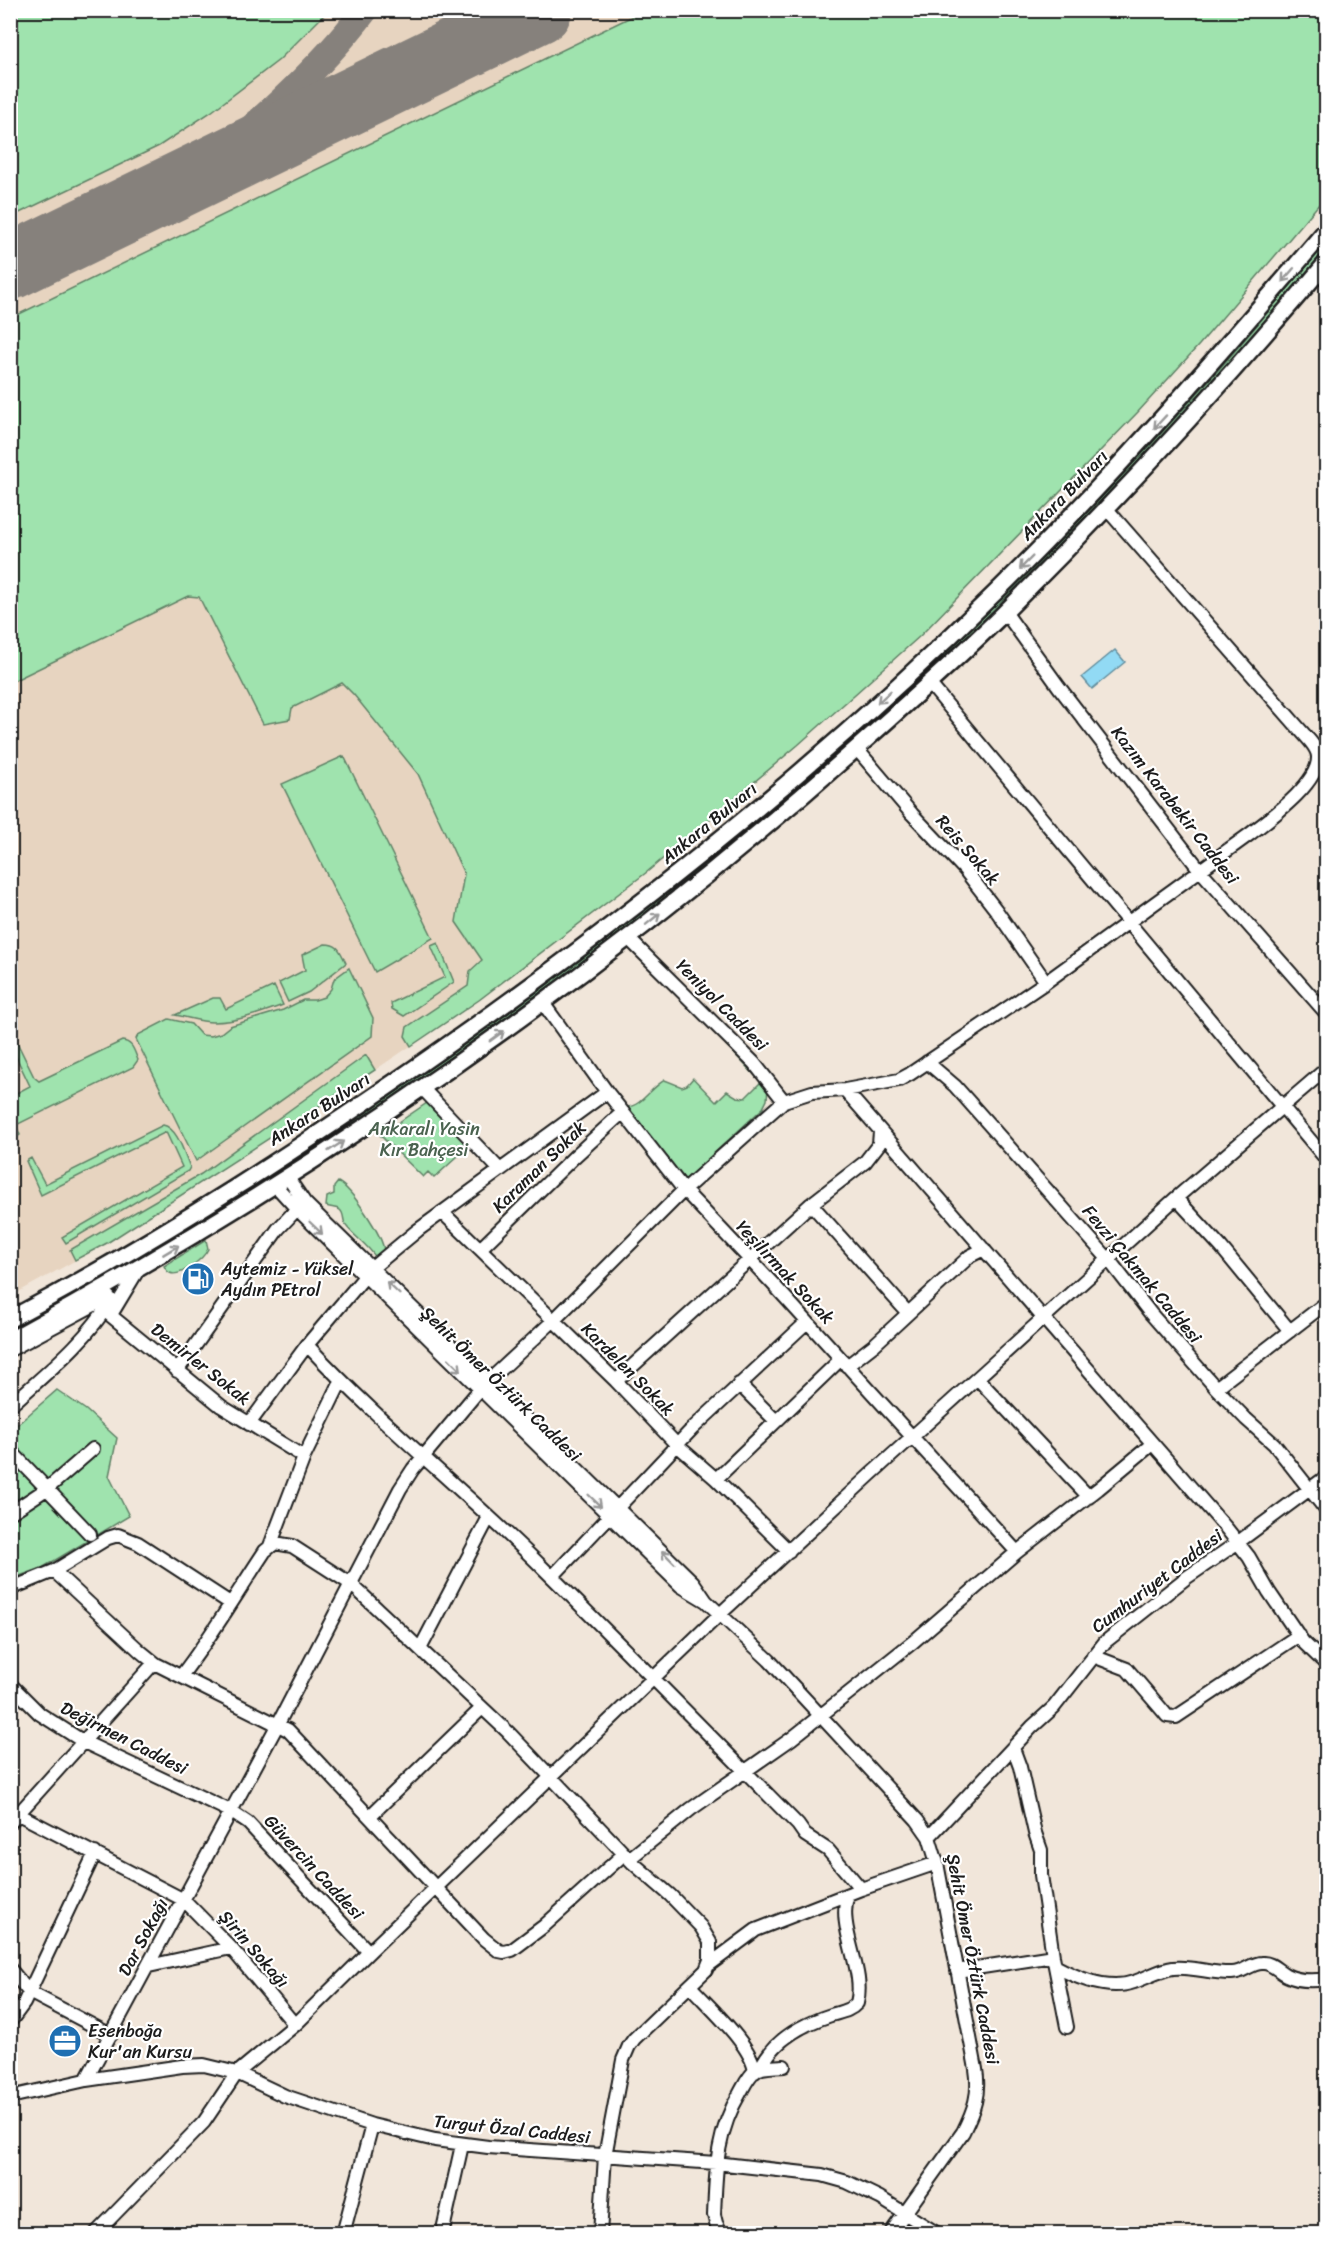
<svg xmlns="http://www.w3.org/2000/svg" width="1337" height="2244" viewBox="0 0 1337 2244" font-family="Sriracha,sans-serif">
<rect width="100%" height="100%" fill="#f1e6da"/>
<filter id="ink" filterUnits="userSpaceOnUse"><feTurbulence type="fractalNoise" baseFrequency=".0167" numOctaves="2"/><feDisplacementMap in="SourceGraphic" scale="12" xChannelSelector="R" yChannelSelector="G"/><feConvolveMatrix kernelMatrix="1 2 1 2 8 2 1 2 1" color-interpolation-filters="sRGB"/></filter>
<g filter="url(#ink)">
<path fill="#e7d4c0" d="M11,11h1315v185l-127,149 -61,67 -218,224 -122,109 -151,127 -168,128 -104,70 -268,173 -96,53z"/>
<path fill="#9fe3ae" stroke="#5e8065" stroke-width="1.5" d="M11,10h317v1l-49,49 -68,52 -52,34 -148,71z
M645,10l681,1v185l-127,149 -61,67 -218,224 -122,109 -151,127 -168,128 -68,46 -6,-10 2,-9 61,-41 2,-15 12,-11 -26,-38 8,-48 -46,-100 -64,-79 -12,-12 -50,25 -2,11 -27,5 -64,-127 -11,-1 -177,86v-364z
M1326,243v7l-96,115 -103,111 -128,131 -125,117 -118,102 -146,117 -245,175 -216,137 -138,77v-6c52,-30 105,-58 157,-89 217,-129 424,-277 616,-440 155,-132 302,-277 436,-429 36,-41 71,-83 106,-125z
M344,756l89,182 -58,34 -93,-188z
M438,943l16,39 -50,34 -12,-7 -1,-6 54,-26 -14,-31z
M325,944c14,0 15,7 21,19l-37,29 -21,10 -9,-19 26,-13 -3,-15z
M349,968l24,50 -1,18 -176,125 -60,-122 2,-4 31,-16 22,5 10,11 10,1 10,-3 9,-7 53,-16 20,-10h12l9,-3 7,-8 3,-10z
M274,986l9,19c-22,8 -46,17 -70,17 -12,0 -26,-5 -38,-7l38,-17h7l6,11z
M11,1030l23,47 5,4 83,-40c11,1 12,10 16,19l-5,7 -117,58 4,10 -5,3 -4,-8v-34l19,-10 -19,-40z
M728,1042l40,45 -1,13 -4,8 -78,72 -58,-73c15,-1 24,-20 38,-27l17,7 5,-2 6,-7 23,24 11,-11 10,6 8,1 16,-16 -35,-37z
M366,1055l9,15 -268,173 -32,17 -5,-10 131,-76z
M427,1103l43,42 -36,33 -6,-6 -5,5 -43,-42z
M163,1125c15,3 21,29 27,42l-2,4 -122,72 -4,-6 120,-70 -16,-35 -125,63 -15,-34 5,-3 14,26z
M338,1182c14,7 45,54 46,69l-8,7c-7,-12 -20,-20 -29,-31 -5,-5 -2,-13 -7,-17 -4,-3 -9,-2 -14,-4l1,-9 7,-3v-7z
M206,1240l2,9c-4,9 -28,29 -38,24 -3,-1 -5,-5 -6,-7z
M57,1390l29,20 31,28 -8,38 20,40 -87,52 -31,11v-149z"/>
<path fill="#92daf4" stroke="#638e9e" stroke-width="1.5" d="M1115,650l10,12 -33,27 -10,-12z"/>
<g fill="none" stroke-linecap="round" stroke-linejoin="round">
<path stroke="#86817b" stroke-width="27" d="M194,177c61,-51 122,-103 171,-167"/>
<path stroke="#86817b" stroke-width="66" d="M10,267l529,-257"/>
<g stroke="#1c1c1c" stroke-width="16">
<path id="minor" d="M1005,612l54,75 141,183 126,143
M929,683l397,476
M856,748l56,66 53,56 31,40 50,72
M629,939l125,124 30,38
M543,1003l64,89 77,98 88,93 245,269
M927,1062l28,24 154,174 42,54 65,74 30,31 28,25 52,66
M423,1089l77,81
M845,1090l382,439 22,28 20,35 34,50 23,22
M288,1178l17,25 388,379 13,19 63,59 148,160 12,17 8,26 39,206c4,25 -2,41 -13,63l-73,102
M276,1186l21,23 384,377 25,15
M1176,1198l45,49 69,84
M811,1204l97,109
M442,1212l174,169 62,65 38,33 73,72
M480,1249l94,-92 49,-45
M112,1313l26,-43
M110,1315l111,91 83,51
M307,1345c75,80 161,148 238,225 85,84 169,170 253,255l7,10 23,15 33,39
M10,1350l99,-53 2,3c-25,42 -65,73 -101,106
M847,1366l27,-21 96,-89 14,-7
M177,1371l101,-142 19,-20
M977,1378l112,119
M616,1381l195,-177 54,-42 14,-18 1,-12
M739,1384l37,37
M1216,1388l110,-85
M249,1424l58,-79 65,-77 46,-38 189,-138
M10,1450l80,84
M716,1479l125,-120
M10,1513l38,-25 45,-39
M270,1546l34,-89 37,-76
M54,1571l86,80 16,13 132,66 196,209 15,12 5,1 8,-2 32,-24 80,-72
M552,1577l141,-149 114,-106
M10,1589l44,-18 54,-33 10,-3 20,8 92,60
M420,1649l69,-132
M1093,1656l34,13 36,42 4,5 9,1 123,-82
M181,1676c31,-40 56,-83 84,-125l10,-8 17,3 59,38 157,148 125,131 37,32 31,32 9,15v18l-4,10 -72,69 -5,7 -6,14 -18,96 -5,78
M10,1684l30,30 44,28 146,69 18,12 121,129
M1013,1748l7,19 15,66 6,17v25l12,81 14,71
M18,1814l166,86 47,48 64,77
M370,1816l112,-108
M10,1823l144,-160
M929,1837l103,-110 22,-20 51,-65 81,-64 51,-35 89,-66
M629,1859l62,-50 100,-70 122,-97 104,-90 81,-63 54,-45
M709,1965l47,-35 105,-41 76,-26
M149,1966l82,-18
M1055,1966c22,12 54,25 79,16 13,-4 25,-12 39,-14 20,-2 39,6 59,5 11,0 19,-10 30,-10 9,-1 16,8 24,12 12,6 28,6 40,4
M10,1969l19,23 82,43
M957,1971l96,-15
M691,1987c18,20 61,58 64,85
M10,2022l14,-19 71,-150
M760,2069c13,-29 43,-45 71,-54 9,-3 19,-4 26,-12 9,-34 -21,-75 -9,-109
M86,2080l192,-356 122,-235 13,-20 67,-80 73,-68 131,-131 100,-89 28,-9 33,-2 54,-10 11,-6 136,-92 204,-148c19,-15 69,-50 68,-77 0,-6 -4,-11 -8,-16l-204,-233
M10,2097l76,-17 96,-14 22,-1 33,8 48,23 87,29 63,15 53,7 228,16 106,12 25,7 33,16 58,36
M95,2234l109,-112 33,-49 58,-48 74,-73 350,-337 151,-140 306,-277 150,-129
M343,2234l29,-109
M442,2234l20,-89
M722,2234l-6,-11 -2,-8c2,-45 2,-82 26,-122 4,-7 9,-18 16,-23 7,-4 20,-3 28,-4"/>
</g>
<g stroke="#1c1c1c" stroke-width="20">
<path id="major" d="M10,1319c153,-81 298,-176 439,-275 193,-136 377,-284 546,-451 117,-115 224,-238 331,-363
M10,1340c310,-168 594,-366 857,-601 45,-40 90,-80 133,-122 114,-113 223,-232 326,-354"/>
</g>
<use href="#minor" stroke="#fff" stroke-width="12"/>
<use href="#major" stroke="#fff" stroke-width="15"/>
</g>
<defs><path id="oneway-shaft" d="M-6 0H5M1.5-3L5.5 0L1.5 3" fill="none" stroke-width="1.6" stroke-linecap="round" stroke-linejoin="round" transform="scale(1.5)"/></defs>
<g stroke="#999">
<use href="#oneway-shaft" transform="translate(1288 275) rotate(131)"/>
<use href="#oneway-shaft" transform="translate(1160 422) rotate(133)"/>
<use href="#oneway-shaft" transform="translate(1026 563) rotate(135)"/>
<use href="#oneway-shaft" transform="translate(884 697) rotate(137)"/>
<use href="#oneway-shaft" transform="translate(653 919) rotate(-39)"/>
<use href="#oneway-shaft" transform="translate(497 1036) rotate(-36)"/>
<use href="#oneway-shaft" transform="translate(336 1146) rotate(-33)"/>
<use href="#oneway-shaft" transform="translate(316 1228) rotate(44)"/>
<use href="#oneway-shaft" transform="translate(171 1250) rotate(-31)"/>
<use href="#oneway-shaft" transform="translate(393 1288) rotate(-136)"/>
<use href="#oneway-shaft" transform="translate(455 1365) rotate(45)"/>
<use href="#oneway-shaft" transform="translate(595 1501) rotate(44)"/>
<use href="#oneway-shaft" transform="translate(668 1557) rotate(-135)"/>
</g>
</g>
<defs>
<g id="fuel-disc" transform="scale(1.725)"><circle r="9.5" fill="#1f6fb2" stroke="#fff"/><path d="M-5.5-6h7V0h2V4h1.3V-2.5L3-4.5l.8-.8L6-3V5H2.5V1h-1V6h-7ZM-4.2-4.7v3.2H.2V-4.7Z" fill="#fff"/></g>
<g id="office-disc" transform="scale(1.725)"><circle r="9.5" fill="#1f6fb2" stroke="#fff"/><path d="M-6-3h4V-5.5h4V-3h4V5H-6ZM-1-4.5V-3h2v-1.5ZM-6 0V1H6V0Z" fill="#fff"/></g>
</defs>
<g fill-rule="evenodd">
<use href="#fuel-disc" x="198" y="1279"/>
<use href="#office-disc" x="65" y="2041"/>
</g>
<g text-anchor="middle" stroke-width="4.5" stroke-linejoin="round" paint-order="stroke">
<g font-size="18" fill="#1c1c1c" stroke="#fff">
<text transform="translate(1064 495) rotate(-46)" y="6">Ankara Bulvarı</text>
<text transform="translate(1175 805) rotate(52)" y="6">Kazım Karabekir Caddesi</text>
<text transform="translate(709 823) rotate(-39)" y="6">Ankara Bulvarı</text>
<text transform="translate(968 850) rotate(49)" y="6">Reis Sokak</text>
<text transform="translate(722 1005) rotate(45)" y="6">Yeniyol Caddesi</text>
<text transform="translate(319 1109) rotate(-33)" y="6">Ankara Bulvarı</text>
<text transform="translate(539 1167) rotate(-44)" y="6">Karaman Sokak</text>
<text transform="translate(785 1272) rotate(47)" y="6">Yeşilırmak Sokak</text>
<text transform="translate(1142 1274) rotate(50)" y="6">Fevzi Çakmak Caddesi</text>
<text transform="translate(201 1364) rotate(38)" y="6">Demirler Sokak</text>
<text transform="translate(628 1369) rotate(45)" y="6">Kardelen Sokak</text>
<text transform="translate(501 1384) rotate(44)" y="6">Şehit Ömer Öztürk Caddesi</text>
<text transform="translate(1157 1581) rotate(-37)" y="6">Cumhuriyet Caddesi</text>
<text transform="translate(124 1738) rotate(27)" y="6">Değirmen Caddesi</text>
<text transform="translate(314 1867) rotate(47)" y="6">Güvercin Caddesi</text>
<text transform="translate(143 1937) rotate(-62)" y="6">Dar Sokağı</text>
<text transform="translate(254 1949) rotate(49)" y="6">Şirin Sokağı</text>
<text transform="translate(973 1959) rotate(79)" y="6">Şehit Ömer Öztürk Caddesi</text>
<text transform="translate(512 2129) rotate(6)" y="6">Turgut Özal Caddesi</text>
</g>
<g font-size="18" fill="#4a624f" stroke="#fff">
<text x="424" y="1135">Ankaralı Yasin<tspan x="424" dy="21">Kır Bahçesi</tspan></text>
</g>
<g font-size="18" fill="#1c1c1c" stroke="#fff" text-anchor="start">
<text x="221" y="1275">Aytemiz - Yüksel<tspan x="221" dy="21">Aydın PEtrol</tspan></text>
<text x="88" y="2037">Esenboğa<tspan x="88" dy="21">Kur'an Kursu</tspan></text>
</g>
</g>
<rect width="1337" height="2244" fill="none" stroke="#fff" stroke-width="36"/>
<rect x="18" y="18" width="1301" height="2208" fill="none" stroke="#1c1c1c" stroke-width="2" filter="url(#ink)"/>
</svg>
